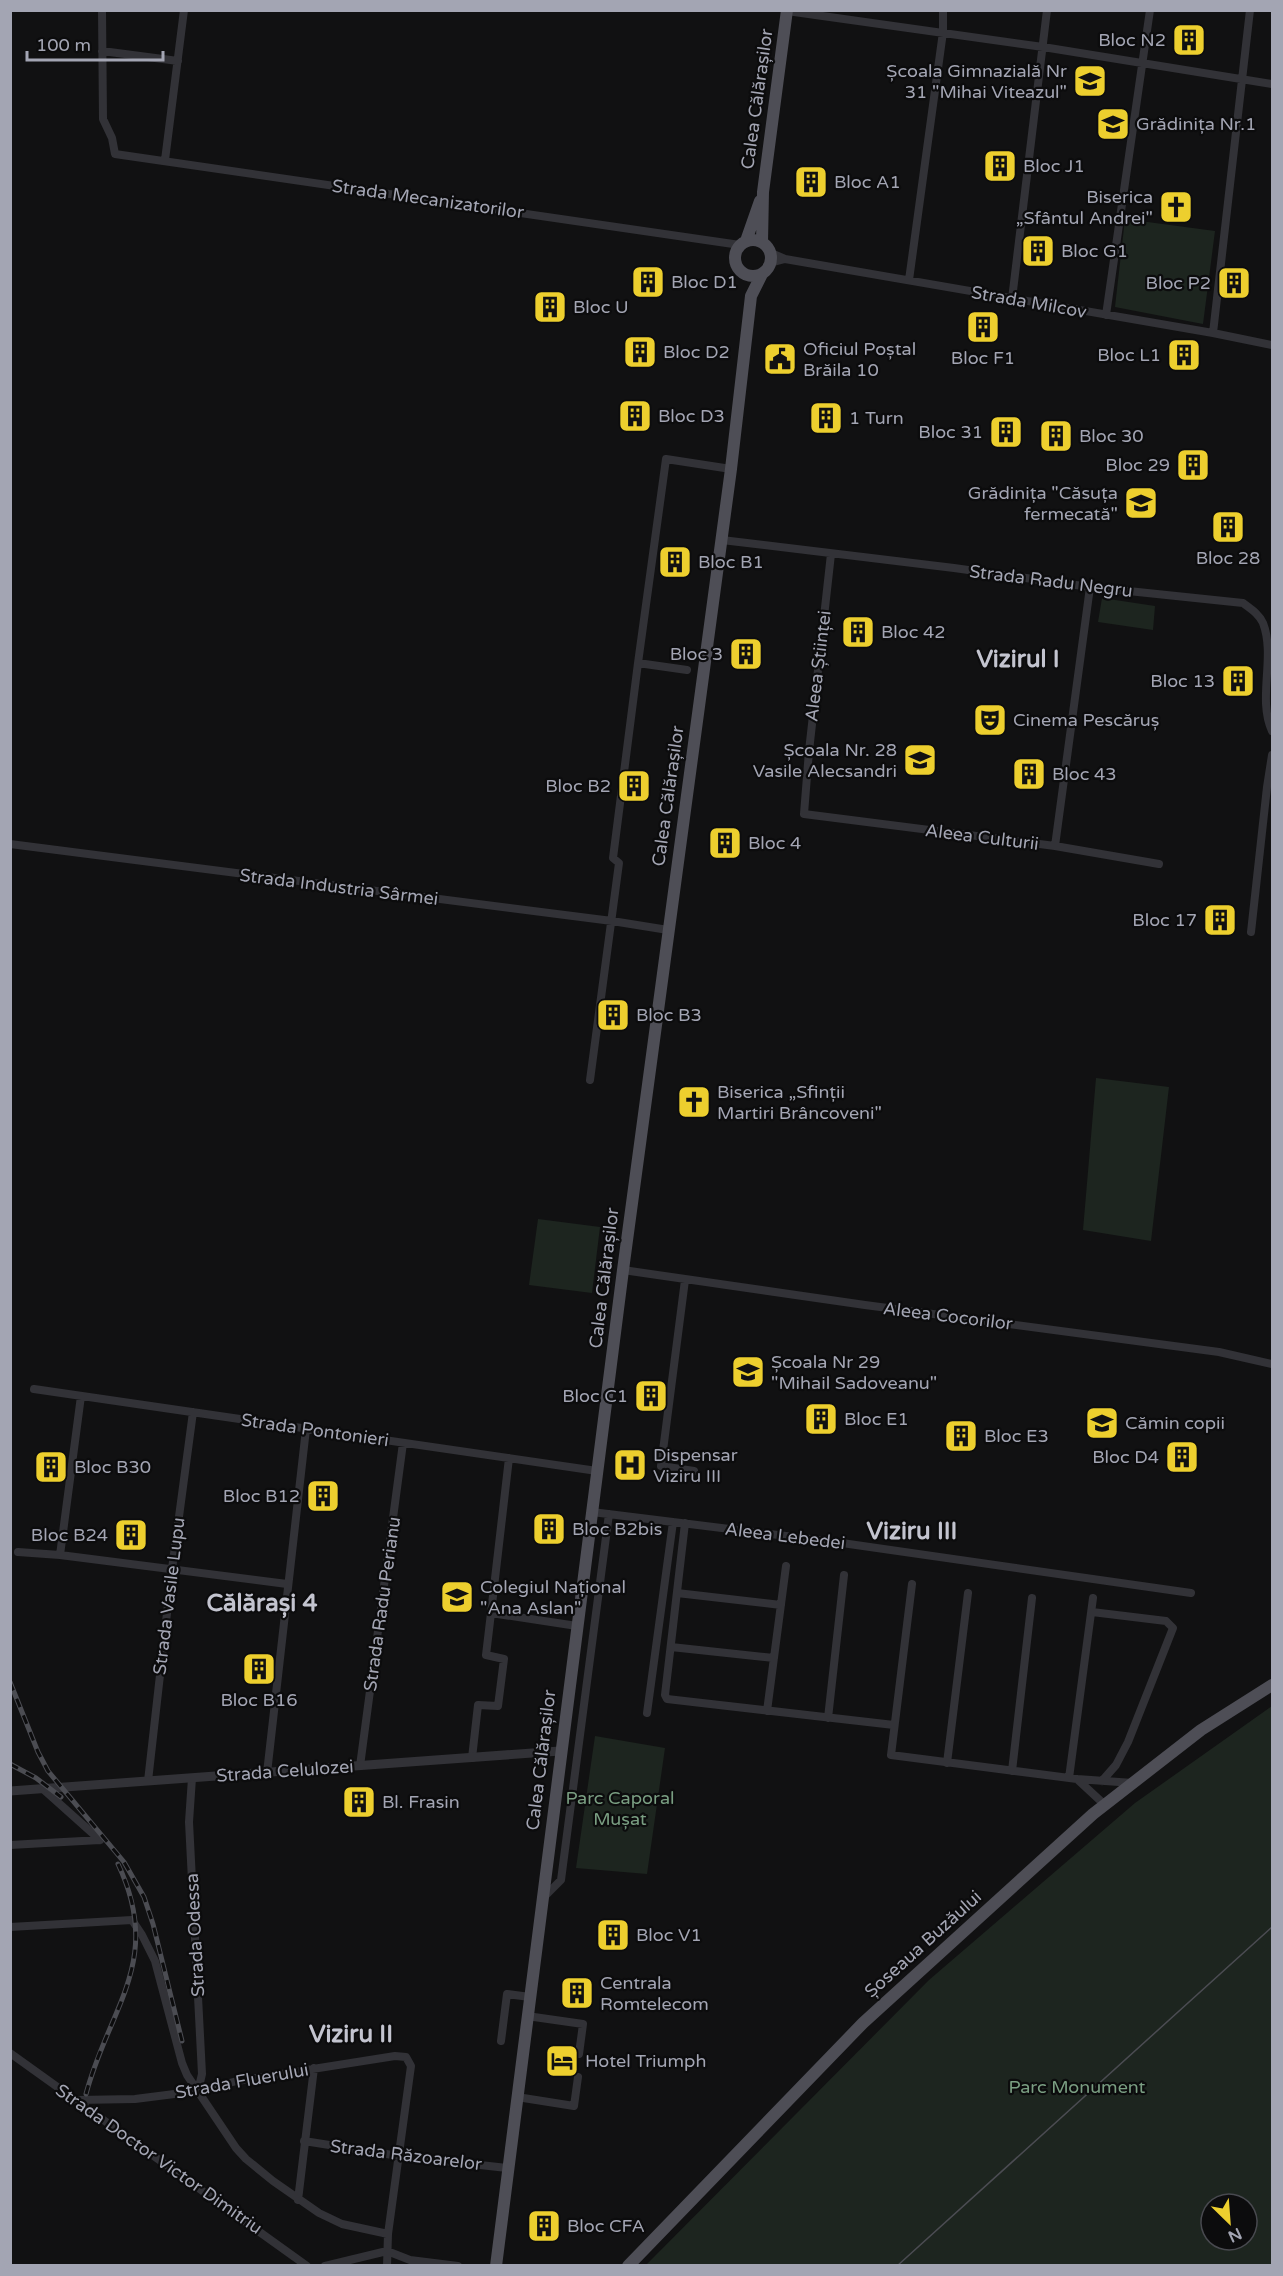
<svg xmlns="http://www.w3.org/2000/svg" width="1283" height="2276" viewBox="0 0 1283 2276" font-family="'Varela Round',sans-serif">
<rect width="100%" height="100%" fill="#111112"/>
<path fill="#1d251f" fill-rule="evenodd" d="M1125,219l90,12 -12,93 -88,-17z
M1102,598l53,8 -2,24 -55,-8z
M1096,1078l73,9 -18,154 -68,-11z
M538,1219l62,8 -8,66 -63,-8z
M1272,1706v559h-626l283,-285 206,-177zM1211,2204h36v36h-36z
M595,1736l70,12 -18,126 -71,-6z"/>
<g fill="none" stroke-linecap="round" stroke-linejoin="round">
<path stroke="#323237" stroke-width="8" d="M102,10l1,109 9,19 3,16 625,91
M787,11l256,36 229,37
M102,51l76,10
M165,160l19,-150
M771,253l14,6 428,74 59,12
M770,263l15,-4
M909,280l34,-248v-22
M1012,299l35,-289
M1106,315l44,-305
M1213,333l37,-323
M722,540l232,28 136,19 153,16c8,6 16,11 20,20 13,34 -6,75 9,108
M831,554l-22,197 -5,63 251,32 104,18
M638,663l28,-204 65,10
M10,844l602,77 56,9
M1055,846l35,-259
M1251,932l16,-145 5,-32
M590,1080l29,-217 -6,-5 25,-195 49,7
M623,1270l242,35 354,47 53,12
M685,1280l-24,186 33,5
M34,1389l563,82
M592,1512l243,30 356,51
M685,1523l-20,172 2,4 227,26
M18,1552l42,3 227,29
M60,1555l21,-159
M912,1584l-21,171 186,24
M677,1593l104,12
M1092,1612l74,9 7,7 -45,114 -12,23 -14,16
M491,1613l18,-155
M671,1647l103,11
M767,1711l19,-145
M647,1713l26,-191
M828,1718l16,-143
M472,1758l6,-53 20,1 6,-47 -18,-4 5,-42 86,13
M947,1763l21,-170
M360,1766l43,-323
M1012,1771l20,-173
M267,1773l39,-344
M192,1778l-3,44 13,252 -4,17
M1069,1778l24,-180
M148,1781l24,-212 21,-157
M43,1789l57,51
M1105,1805l-28,-26 56,4
M10,1845l90,-5
M543,1898l18,-18 48,-366
M10,1927l122,-7 10,15 13,26 27,102 5,12 49,73 10,11 27,22 46,32 23,11 46,10
M527,2016l56,8 -4,30
M501,2041l6,-47 23,3
M10,2053l297,213
M517,2097l57,9 4,-29
M77,2100l58,-1 63,-8 39,-10 158,-25 11,1 5,9 -23,168 -1,32
M304,2141l95,15 108,12
M298,2200l16,-132
M325,2266l62,-15 23,9 48,6"/>
<path stroke="#323237" stroke-width="9" d="M10,1791l550,-40"/>
<path stroke="#4e4e56" stroke-width="12" d="M735 258a18 18 0 1 1 36 0a18 18 0 1 1-36 0Z
M746,241l14,-40
M762,242l1,-50 24,-182
M496,2266l127,-996 108,-801 20,-173 11,-22
M628,2266l235,-243 230,-209 108,-84 71,-45"/>
<path stroke="#4b4c52" stroke-width="1.5" d="M897,2266l375,-339"/>
<g stroke="#4b4c52" stroke-width="5">
<path id="rail" d="M10,1682l28,70 10,19 76,91 20,35 9,27 29,117
M10,1764l26,14 25,19
M86,2094c23,-87 78,-133 32,-230"/>
</g>
<use href="#rail" stroke="#0c0c0d" stroke-width="3" stroke-dasharray="9" stroke-linecap="butt"/>
</g>
<defs>
<g id="building-square" transform="scale(1.725)"><rect x="-9" y="-9" width="18" height="18" rx="4" fill="#edcf2e" stroke="#0c0c0d"/><path d="M-4-6H4V6H1V3H-1V6H-4ZM-2.5-4.3h1.7v1.8h-1.7ZM.8-4.3h1.7v1.8H.8ZM-2.5-1h1.7V.8h-1.7ZM.8-1h1.7V.8H.8Z" fill="#111"/></g>
<g id="school-square" transform="scale(1.725)"><rect x="-9" y="-9" width="18" height="18" rx="4" fill="#edcf2e" stroke="#0c0c0d"/><path d="M0-5L7-2L0 1L-7-2ZM-4 1L0 2.5L4 1V4Q0 6-4 4Z" fill="#111"/></g>
<g id="church-square" transform="scale(1.725)"><rect x="-9" y="-9" width="18" height="18" rx="4" fill="#edcf2e" stroke="#0c0c0d"/><path d="M-1.2-6h2.4v3.5h3.3v2.4h-3.3V6h-2.4V-.1h-3.3v-2.4h3.3Z" fill="#111"/></g>
<g id="civic-square" transform="scale(1.725)"><rect x="-9" y="-9" width="18" height="18" rx="4" fill="#edcf2e" stroke="#0c0c0d"/><path d="M-.6-6.5H3V-4.5H.6V-3L4-1V1h2V6H-6V1h2V-1L-.6-3ZM-1.2 2.5V6h2.4V2.5Z" fill="#111"/></g>
<g id="theatre-square" transform="scale(1.725)"><rect x="-9" y="-9" width="18" height="18" rx="4" fill="#edcf2e" stroke="#0c0c0d"/><path d="M-5-5.5Q0-4 5-5.5V0Q5 5 0 6Q-5 5-5 0ZM-3.3-2.5H-1v1.5H-3.3ZM1-2.5H3.3v1.5H1ZM-2.8 1Q0 5.5 2.8 1Z" fill="#111"/></g>
<g id="hospital-square" transform="scale(1.725)"><rect x="-9" y="-9" width="18" height="18" rx="4" fill="#edcf2e" stroke="#0c0c0d"/><path d="M-5-5h3v3.5h4V-5h3V5h-3V1.5h-4V5h-3Z" fill="#111"/></g>
<g id="university-square" transform="scale(1.725)"><rect x="-9" y="-9" width="18" height="18" rx="4" fill="#edcf2e" stroke="#0c0c0d"/><path d="M0-5L7-2L0 1L-7-2ZM-4 1L0 2.5L4 1V4Q0 6-4 4Z" fill="#111"/></g>
<g id="hotel-square" transform="scale(1.725)"><rect x="-9" y="-9" width="18" height="18" rx="4" fill="#edcf2e" stroke="#0c0c0d"/><path d="M-6-4.5h1.5V1H6V5H4.5V3h-9V5H-6ZM-4 0a1.8 1.8 0 1 1 3.6 0ZM.5 0V-2.5h3Q6-2.5 6 0Z" fill="#111"/></g>
</defs>
<g fill-rule="evenodd">
<use href="#building-square" x="1189" y="40"/>
<use href="#school-square" x="1090" y="81"/>
<use href="#school-square" x="1113" y="124"/>
<use href="#building-square" x="1000" y="166"/>
<use href="#building-square" x="811" y="182"/>
<use href="#church-square" x="1176" y="207"/>
<use href="#building-square" x="1038" y="251"/>
<use href="#building-square" x="648" y="282"/>
<use href="#building-square" x="1234" y="283"/>
<use href="#building-square" x="550" y="307"/>
<use href="#building-square" x="983" y="327"/>
<use href="#building-square" x="640" y="352"/>
<use href="#building-square" x="1184" y="355"/>
<use href="#civic-square" x="780" y="359"/>
<use href="#building-square" x="635" y="416"/>
<use href="#building-square" x="826" y="418"/>
<use href="#building-square" x="1006" y="432"/>
<use href="#building-square" x="1056" y="436"/>
<use href="#building-square" x="1193" y="465"/>
<use href="#school-square" x="1141" y="503"/>
<use href="#building-square" x="1228" y="527"/>
<use href="#building-square" x="675" y="562"/>
<use href="#building-square" x="858" y="632"/>
<use href="#building-square" x="746" y="654"/>
<use href="#building-square" x="1238" y="681"/>
<use href="#theatre-square" x="990" y="720"/>
<use href="#school-square" x="920" y="760"/>
<use href="#building-square" x="1029" y="774"/>
<use href="#building-square" x="634" y="786"/>
<use href="#building-square" x="725" y="843"/>
<use href="#building-square" x="1220" y="920"/>
<use href="#building-square" x="613" y="1015"/>
<use href="#church-square" x="694" y="1102"/>
<use href="#school-square" x="748" y="1372"/>
<use href="#building-square" x="651" y="1396"/>
<use href="#building-square" x="821" y="1419"/>
<use href="#school-square" x="1102" y="1423"/>
<use href="#building-square" x="961" y="1436"/>
<use href="#building-square" x="1182" y="1457"/>
<use href="#hospital-square" x="630" y="1465"/>
<use href="#building-square" x="51" y="1467"/>
<use href="#building-square" x="323" y="1496"/>
<use href="#building-square" x="549" y="1529"/>
<use href="#building-square" x="131" y="1535"/>
<use href="#university-square" x="457" y="1597"/>
<use href="#building-square" x="259" y="1669"/>
<use href="#building-square" x="359" y="1802"/>
<use href="#building-square" x="613" y="1935"/>
<use href="#building-square" x="577" y="1993"/>
<use href="#hotel-square" x="562" y="2061"/>
<use href="#building-square" x="544" y="2226"/>
</g>
<g text-anchor="middle" stroke-width="4.5" stroke-linejoin="round" paint-order="stroke">
<g font-size="18" fill="#a3a5b3" stroke="#0c0c0d" text-anchor="start">
<text x="1166" y="46" text-anchor="end">Bloc N2</text>
<text x="1067" y="77" text-anchor="end">Școala Gimnazială Nr<tspan x="1067" dy="21">31 "Mihai Viteazul"</tspan></text>
<text x="1136" y="130">Grădinița Nr.1</text>
<text x="1023" y="172">Bloc J1</text>
<text x="834" y="188">Bloc A1</text>
<text x="1153" y="203" text-anchor="end">Biserica<tspan x="1153" dy="21">„Sfântul Andrei"</tspan></text>
<text x="1061" y="257">Bloc G1</text>
<text x="671" y="288">Bloc D1</text>
<text x="1211" y="289" text-anchor="end">Bloc P2</text>
<text x="573" y="313">Bloc U</text>
<text x="803" y="355">Oficiul Poștal<tspan x="803" dy="21">Brăila 10</tspan></text>
<text x="663" y="358">Bloc D2</text>
<text x="1161" y="361" text-anchor="end">Bloc L1</text>
<text x="983" y="364" text-anchor="middle">Bloc F1</text>
<text x="658" y="422">Bloc D3</text>
<text x="849" y="424">1 Turn</text>
<text x="983" y="438" text-anchor="end">Bloc 31</text>
<text x="1079" y="442">Bloc 30</text>
<text x="1170" y="471" text-anchor="end">Bloc 29</text>
<text x="1118" y="499" text-anchor="end">Grădinița "Căsuța<tspan x="1118" dy="21">fermecată"</tspan></text>
<text x="1228" y="564" text-anchor="middle">Bloc 28</text>
<text x="698" y="568">Bloc B1</text>
<text x="881" y="638">Bloc 42</text>
<text x="723" y="660" text-anchor="end">Bloc 3</text>
<text x="1215" y="687" text-anchor="end">Bloc 13</text>
<text x="1013" y="726">Cinema Pescăruș</text>
<text x="897" y="756" text-anchor="end">Școala Nr. 28<tspan x="897" dy="21">Vasile Alecsandri</tspan></text>
<text x="1052" y="780">Bloc 43</text>
<text x="611" y="792" text-anchor="end">Bloc B2</text>
<text x="748" y="849">Bloc 4</text>
<text x="1197" y="926" text-anchor="end">Bloc 17</text>
<text x="636" y="1021">Bloc B3</text>
<text x="717" y="1098">Biserica „Sfinții<tspan x="717" dy="21">Martiri Brâncoveni"</tspan></text>
<text x="771" y="1368">Școala Nr 29<tspan x="771" dy="21">"Mihail Sadoveanu"</tspan></text>
<text x="628" y="1402" text-anchor="end">Bloc C1</text>
<text x="844" y="1425">Bloc E1</text>
<text x="1125" y="1429">Cămin copii</text>
<text x="984" y="1442">Bloc E3</text>
<text x="653" y="1461">Dispensar<tspan x="653" dy="21">Viziru III</tspan></text>
<text x="1159" y="1463" text-anchor="end">Bloc D4</text>
<text x="74" y="1473">Bloc B30</text>
<text x="300" y="1502" text-anchor="end">Bloc B12</text>
<text x="572" y="1535">Bloc B2bis</text>
<text x="108" y="1541" text-anchor="end">Bloc B24</text>
<text x="480" y="1593">Colegiul Național<tspan x="480" dy="21">"Ana Aslan"</tspan></text>
<text x="259" y="1706" text-anchor="middle">Bloc B16</text>
<text x="382" y="1808">Bl. Frasin</text>
<text x="636" y="1941">Bloc V1</text>
<text x="600" y="1989">Centrala<tspan x="600" dy="21">Romtelecom</tspan></text>
<text x="585" y="2067">Hotel Triumph</text>
<text x="567" y="2232">Bloc CFA</text>
</g>
<g font-size="18" fill="#a3a5b3" stroke="#0c0c0d">
<text transform="translate(757 99) rotate(-82)" y="6">Calea Călărașilor</text>
<text transform="translate(428 199) rotate(8)" y="6">Strada Mecanizatorilor</text>
<text transform="translate(1029 302) rotate(10)" y="6">Strada Milcov</text>
<text transform="translate(1051 581) rotate(7)" y="6">Strada Radu Negru</text>
<text transform="translate(818 666) rotate(-83)" y="6">Aleea Științei</text>
<text transform="translate(668 796) rotate(-82)" y="6">Calea Călărașilor</text>
<text transform="translate(982 837) rotate(7)" y="6">Aleea Culturii</text>
<text transform="translate(339 887) rotate(7)" y="6">Strada Industria Sârmei</text>
<text transform="translate(604 1278) rotate(-83)" y="6">Calea Călărașilor</text>
<text transform="translate(948 1316) rotate(7)" y="6">Aleea Cocorilor</text>
<text transform="translate(315 1430) rotate(8)" y="6">Strada Pontonieri</text>
<text transform="translate(785 1536) rotate(7)" y="6">Aleea Lebedei</text>
<text transform="translate(169 1596) rotate(-83)" y="6">Strada Vasile Lupu</text>
<text transform="translate(382 1604) rotate(-82)" y="6">Strada Radu Perianu</text>
<text transform="translate(541 1760) rotate(-83)" y="6">Calea Călărașilor</text>
<text transform="translate(285 1771) rotate(-4)" y="6">Strada Celulozei</text>
<text transform="translate(195 1935) rotate(-93)" y="6">Strada Odessa</text>
<text transform="translate(923 1944) rotate(-42)" y="6">Șoseaua Buzăului</text>
<text transform="translate(242 2081) rotate(-10)" y="6">Strada Fluerului</text>
<text transform="translate(406 2155) rotate(7)" y="6">Strada Răzoarelor</text>
<text transform="translate(159 2159) rotate(35)" y="6">Strada Doctor Victor Dimitriu</text>
</g>
<g font-size="18" fill="#7a9e82" stroke="#0c0c0d">
<text x="620" y="1804">Parc Caporal<tspan x="620" dy="21">Mușat</tspan></text>
<text x="1077" y="2093">Parc Monument</text>
</g>
<g font-size="24" font-weight="bold" fill="#c3c4cf" stroke="#0c0c0d">
<text x="1018" y="667">Vizirul I</text>
<text x="912" y="1539">Viziru III</text>
<text x="262" y="1611">Călărași 4</text>
<text x="351" y="2042">Viziru II</text>
</g>
</g>
<rect width="1283" height="2276" fill="none" stroke="#a3a5b3" stroke-width="24"/>
<g transform="translate(1229 2222) rotate(155)"><circle r="28" fill="#0c0c0d" stroke="#48494f" stroke-width="1.5"/>
<path d="M0-4.5L10 22L0 15L-10 22Z" fill="#edcf2e"/>
<text y="-9" font-size="16" font-weight="bold" text-anchor="middle" fill="#a3a5b3">N</text>
</g>
<path d="M27 51v9h136v-9" fill="none" stroke="#a3a5b3" stroke-width="3"/>
<text x="36" y="51" font-size="18" fill="#a3a5b3" stroke="#0c0c0d" stroke-width="4.5" paint-order="stroke">100 m</text>
</svg>
